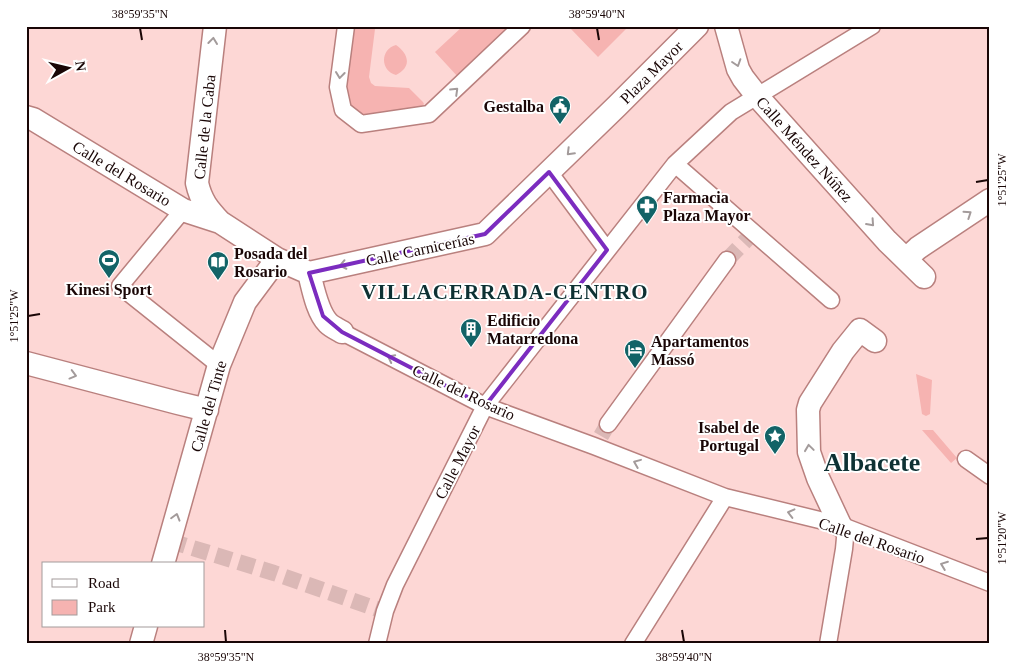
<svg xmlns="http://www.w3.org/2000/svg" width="1016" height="670" viewBox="0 0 1016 670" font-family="Georgia,serif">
<rect width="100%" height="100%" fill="#fdd7d5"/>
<path fill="#f6b3b1" d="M354,26l19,2 2,1 -6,48 2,6 4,3 34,2 14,14 1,2 -4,5 -50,8 -10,-3 -8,-7 -6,-12z
M463,26h50l-54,52 -24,-26z
M574,26h55l-31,31 -27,-28z
M396,45c13,9 16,22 0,30 -16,-4 -16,-26 0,-30z
M916,374l16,6 -2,34 -4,2 -4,-2z
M922,430h11l24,28 -6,5z"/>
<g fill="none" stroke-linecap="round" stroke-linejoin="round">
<path stroke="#dbb8b6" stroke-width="16" stroke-dasharray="16 8" stroke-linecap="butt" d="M727,260l23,-24
M601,436l7,-12
M170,541l104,32 103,36"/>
<g stroke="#b9807e" stroke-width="19">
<path id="pedestrian" d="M346,26l-8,61 5,23 18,14 68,-10 93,-88
M675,164l156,136
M549,172l58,78
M183,210l-63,76 99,79
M342,332l143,74 109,40 131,51 115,28 150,58
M608,424l119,-164
M966,459l24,17
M377,644l8,-33 10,-26 90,-179 190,-242 56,-52 141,-86
M633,644l92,-147
M828,644l16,-95 2,-22"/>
</g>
<g stroke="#b9807e" stroke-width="25">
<path id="minor" d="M215,26l-18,157c4,18 11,26 23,39
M726,26l12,43 5,9 14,18 130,145 37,36
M26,117l7,2 150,91 37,12 57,37 32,14c4,15 8,39 19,50 4,4 9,6 14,9
M906,259l12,-11 72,-48
M309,273l176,-39 132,-128 80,-80
M26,363l152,40 29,7
M840,525l-22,-47 -9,-26 -1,-42 2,-7 33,-52 17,-21 15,11
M163,564l56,-199 26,-63 32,-43
M141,644l5,-18"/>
</g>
<use href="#pedestrian" stroke="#fff" stroke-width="16"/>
<use href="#minor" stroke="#fff" stroke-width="22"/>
</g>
<defs><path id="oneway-chevron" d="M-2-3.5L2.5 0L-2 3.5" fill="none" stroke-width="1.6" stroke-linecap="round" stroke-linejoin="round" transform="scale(1.25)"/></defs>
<g stroke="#a39b9b">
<use href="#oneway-chevron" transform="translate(213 41) rotate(-83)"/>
<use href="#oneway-chevron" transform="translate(737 63) rotate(72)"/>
<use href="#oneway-chevron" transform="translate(340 75) rotate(97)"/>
<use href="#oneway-chevron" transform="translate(455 91) rotate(-44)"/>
<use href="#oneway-chevron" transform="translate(570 152) rotate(135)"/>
<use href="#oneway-chevron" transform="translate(968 214) rotate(-34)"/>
<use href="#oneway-chevron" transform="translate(871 223) rotate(48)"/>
<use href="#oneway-chevron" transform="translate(343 265) rotate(168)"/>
<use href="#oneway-chevron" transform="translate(391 358) rotate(-153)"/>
<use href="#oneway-chevron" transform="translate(73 375) rotate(15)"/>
<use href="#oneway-chevron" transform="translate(809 448) rotate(-98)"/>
<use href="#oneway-chevron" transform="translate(637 463) rotate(-158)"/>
<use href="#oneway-chevron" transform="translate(791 513) rotate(-166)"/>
<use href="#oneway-chevron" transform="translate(176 517) rotate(-74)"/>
<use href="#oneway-chevron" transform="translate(944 565) rotate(-159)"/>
</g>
<path fill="none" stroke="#7b2cbf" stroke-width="4" stroke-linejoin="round" d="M549,172l58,78 -122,156 -143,-74 -19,-16 -14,-43 176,-39z"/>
<path fill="none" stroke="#190606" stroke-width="2" d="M140,28l2,12M597,28l2,12M976,182l12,-2M28,316l12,-2M976,539l12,-1M225,630l1,12M682,630l2,12"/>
<defs>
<g id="civic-pin" transform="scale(1.125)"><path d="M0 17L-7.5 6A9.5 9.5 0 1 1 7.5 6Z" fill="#126367" stroke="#fff"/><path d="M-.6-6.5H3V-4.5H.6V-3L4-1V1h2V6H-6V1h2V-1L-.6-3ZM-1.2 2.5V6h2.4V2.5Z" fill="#fff"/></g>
<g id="pharmacy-pin" transform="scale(1.125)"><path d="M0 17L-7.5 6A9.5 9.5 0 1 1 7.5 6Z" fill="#126367" stroke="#fff"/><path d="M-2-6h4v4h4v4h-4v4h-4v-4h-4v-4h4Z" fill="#fff"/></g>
<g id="stadium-pin" transform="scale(1.125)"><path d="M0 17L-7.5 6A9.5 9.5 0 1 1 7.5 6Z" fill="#126367" stroke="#fff"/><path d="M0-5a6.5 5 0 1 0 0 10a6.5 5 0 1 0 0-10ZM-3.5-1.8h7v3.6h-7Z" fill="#fff"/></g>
<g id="library-pin" transform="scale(1.125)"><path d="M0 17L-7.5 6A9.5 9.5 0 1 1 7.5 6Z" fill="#126367" stroke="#fff"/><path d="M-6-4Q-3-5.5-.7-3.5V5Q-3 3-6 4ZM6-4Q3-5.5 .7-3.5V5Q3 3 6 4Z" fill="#fff"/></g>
<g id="building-pin" transform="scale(1.125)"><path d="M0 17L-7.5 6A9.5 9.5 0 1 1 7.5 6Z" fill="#126367" stroke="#fff"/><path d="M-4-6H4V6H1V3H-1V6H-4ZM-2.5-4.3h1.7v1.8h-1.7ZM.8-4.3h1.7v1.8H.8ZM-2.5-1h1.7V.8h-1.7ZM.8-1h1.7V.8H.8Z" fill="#fff"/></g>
<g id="hotel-pin" transform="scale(1.125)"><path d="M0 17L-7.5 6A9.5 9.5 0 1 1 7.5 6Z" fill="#126367" stroke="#fff"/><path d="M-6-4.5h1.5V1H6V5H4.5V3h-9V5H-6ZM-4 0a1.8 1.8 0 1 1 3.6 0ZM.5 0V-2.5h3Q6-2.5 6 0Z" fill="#fff"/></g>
<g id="sight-pin" transform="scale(1.125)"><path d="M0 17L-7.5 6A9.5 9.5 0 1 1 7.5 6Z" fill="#126367" stroke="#fff"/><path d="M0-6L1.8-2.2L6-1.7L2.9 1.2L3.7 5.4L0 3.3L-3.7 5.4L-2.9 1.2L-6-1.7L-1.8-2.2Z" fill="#fff"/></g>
</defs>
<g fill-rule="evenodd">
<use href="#civic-pin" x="560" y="106"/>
<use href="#pharmacy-pin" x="647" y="206"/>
<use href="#stadium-pin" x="109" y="260"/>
<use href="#library-pin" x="218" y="262"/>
<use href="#building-pin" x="471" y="329"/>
<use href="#hotel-pin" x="635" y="350"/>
<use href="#sight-pin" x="775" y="436"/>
</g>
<g text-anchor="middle" stroke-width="4" stroke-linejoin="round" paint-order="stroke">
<g font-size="16" fill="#190606" stroke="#fff">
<text transform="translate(651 72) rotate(-45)" y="6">Plaza Mayor</text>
<text transform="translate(204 127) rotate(-84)" y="6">Calle de la Caba</text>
<text transform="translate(805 149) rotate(48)" y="6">Calle Méndez Núñez</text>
<text transform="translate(122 173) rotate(31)" y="6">Calle del Rosario</text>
<text transform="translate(420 249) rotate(-12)" y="6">Calle Carnicerías</text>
<text transform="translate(464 392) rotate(25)" y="6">Calle del Rosario</text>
<text transform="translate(208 406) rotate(-74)" y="6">Calle del Tinte</text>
<text transform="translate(457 462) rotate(-63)" y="6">Calle Mayor</text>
<text transform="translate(872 540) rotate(19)" y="6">Calle del Rosario</text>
</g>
<g font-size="16" font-weight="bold" fill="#190606" stroke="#fff" text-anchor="start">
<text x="544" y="112" text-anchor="end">Gestalba</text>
<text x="663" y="203">Farmacia<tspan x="663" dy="18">Plaza Mayor</tspan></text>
<text x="234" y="259">Posada del<tspan x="234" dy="18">Rosario</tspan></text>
<text x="109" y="295" text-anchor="middle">Kinesi Sport</text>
<text x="487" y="326">Edificio<tspan x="487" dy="18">Matarredona</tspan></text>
<text x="651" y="347">Apartamentos<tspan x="651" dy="18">Massó</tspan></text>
<text x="759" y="433" text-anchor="end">Isabel de<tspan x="759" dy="18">Portugal</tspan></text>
</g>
<g font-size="21" font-weight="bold" letter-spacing="1" fill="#0e3133" stroke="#fff">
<text x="505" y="299">VILLACERRADA-CENTRO</text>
</g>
<g font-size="26" font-weight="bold" fill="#0e3133" stroke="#fff">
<text x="872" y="471">Albacete</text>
</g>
</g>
<rect width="1016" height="670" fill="none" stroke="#ffffff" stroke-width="55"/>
<rect x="42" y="562" width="162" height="65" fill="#ffffff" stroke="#a39b9b"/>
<rect x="52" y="579" width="25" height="8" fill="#ffffff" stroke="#a39b9b"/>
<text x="88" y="588" font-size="15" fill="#190606">Road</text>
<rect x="52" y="600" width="25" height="15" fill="#f6b3b1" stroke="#a39b9b"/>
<text x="88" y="612" font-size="15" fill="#190606">Park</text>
<g transform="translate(68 68) rotate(82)" stroke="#ffffff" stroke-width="4" paint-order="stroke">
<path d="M0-4L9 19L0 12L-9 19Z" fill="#190606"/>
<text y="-8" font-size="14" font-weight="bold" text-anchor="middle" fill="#190606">N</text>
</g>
<rect x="28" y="28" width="960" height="614" fill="none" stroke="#190606" stroke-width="2"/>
<g font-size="12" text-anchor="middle" fill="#190606">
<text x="140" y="18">38°59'35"N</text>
<text x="597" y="18">38°59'40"N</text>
<text transform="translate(1002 180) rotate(-90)" y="4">1°51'25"W</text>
<text transform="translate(14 316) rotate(-90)" y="4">1°51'25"W</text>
<text transform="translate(1002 538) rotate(-90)" y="4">1°51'20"W</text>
<text x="226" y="661">38°59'35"N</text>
<text x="684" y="661">38°59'40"N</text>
</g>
</svg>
